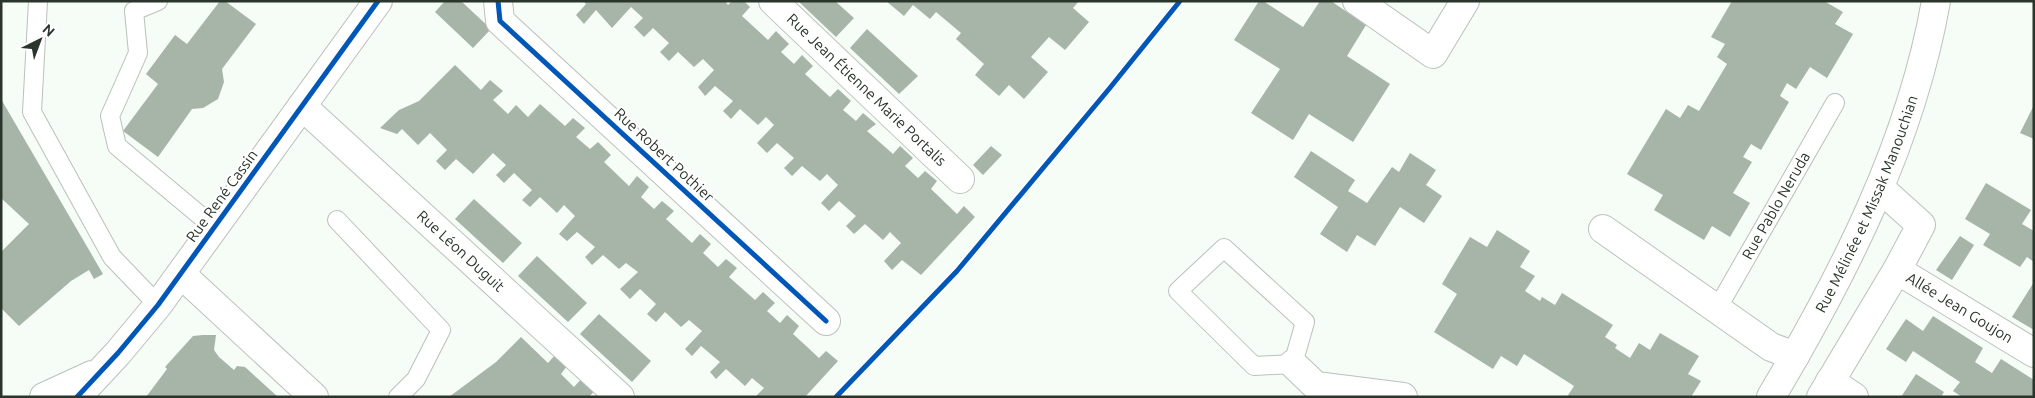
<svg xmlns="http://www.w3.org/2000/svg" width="2035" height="398" viewBox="0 0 2035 398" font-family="Ubuntu,sans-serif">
<rect width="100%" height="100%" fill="#f6fcf6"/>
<path fill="#a7b4a8" d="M220,1h5l31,23 -34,45 2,13 -6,17 -15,9 -11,1 -34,48 -35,-26 35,-47 -12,-10 29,-39 12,9z
M445,1h16l30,28 -18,19 -38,-36z
M583,1h142l3,4 4,-4h12l6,6 -8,9 26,24 8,-9 13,13 -8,8 13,12 8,-9 11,11 -8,8 25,23 8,-8 13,12 -8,9 13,11 7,-8 13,11 -9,7 26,23 7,-8 13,12 -8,8 13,12 7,-7 12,10 -6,8 26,25 7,-8 11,11 -54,58 -19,-15 -10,10 -8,-9 17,-18 -11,-11 -7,8 -18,-16 -11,10 -8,-8 10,-10 -17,-15 -10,10 -8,-8 17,-18 -11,-11 -7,7 -18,-15 -10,10 -8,-8 10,-10 -17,-15 -10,10 -10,-10 17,-18 -8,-8 -8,8 -18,-16 -9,10 -8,-8 10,-10 -18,-15 -10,10 -7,-9 16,-17 -11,-11 -9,8 -16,-15 -9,9 -9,-9 9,-9 -16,-15 -9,9 -10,-10 9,-9 -12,-11 -19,21 -16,-18 -12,14 -8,-9 10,-11z
M798,1h37l19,17 -18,19z
M886,1h193l-6,7 16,14 -24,28 -16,-13 -18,20 17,15 -24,27 -15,-14 -10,11 -24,-21 9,-11 -28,-25 5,-6 -25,-21 -6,7 -17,-14 -9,11z
M1259,1h4l40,26 17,-26h11l35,24 -19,31 43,28 -37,58 -44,-28 -16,26 -42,-27 29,-44 -46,-29z
M1732,1h92l19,11 -8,12 18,10 -26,44 -17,-11 -14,22 -9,-6 -7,13 9,6 -28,48 -10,-6 -8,13 9,5 -19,31 17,10 -20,34 -18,-11 -8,14 -50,-30 9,-15 -36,-21 39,-65 14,9 8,-13 11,6 28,-47 -10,-7 8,-13 -14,-7z
M867,29l51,47 -19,18 -49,-46z
M455,65l26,25 9,-10 13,11 -10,9 15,14 8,-9 12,12 12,-13 25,22 8,-8 12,10 -9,9 14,12 8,-7 13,13 -7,7 25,24 8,-10 12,11 -8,10 13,12 8,-8 12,10 -8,8 26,24 8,-9 11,10 -8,9 15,14 8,-8 11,9 -8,9 26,23 8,-8 12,11 -8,8 13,12 7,-8 12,11 -6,8 11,10 15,14 7,-7 12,10 -33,36h-50l9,-9 -12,-10 -7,8 -19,-17 -10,10 -6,-7 10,-10 -19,-16 -9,10 -7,-7 17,-18 -13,-11 -8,7 -16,-15 -9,10 -9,-8 9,-10 -16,-15 -10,10 -10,-10 18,-17 -12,-9 -7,6 -16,-14 -11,10 -7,-8 10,-10 -18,-15 -10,9 -8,-7 16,-18 -11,-11 -7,8 -17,-16 -10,10 -8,-7 10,-10 -18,-17 -10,10 -8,-8 10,-10 -13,-12 -20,21 -17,-15 -11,11 -9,-9 11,-11 -17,-17 -12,12 -16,-16 -5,5 -17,-6 19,-18 20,-9z
M1,99l102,175 -9,5 -5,-9 -18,11 -52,45 -18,-18v-56l28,-28 -28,-26z
M2034,105v34l-14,-6z
M991,146l11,9 -19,20 -10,-10z
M1311,151l44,29 -7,11 19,12 25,-36 7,5 11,-19 26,17 -10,15 16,11 -18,27 -24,-16 -25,39 -18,-11 -10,17 -27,-18 18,-27 -44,-30z
M1986,183l45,27 -9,14 12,7v31l-7,-5 -7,10 -37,-22 7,-11 -25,-15z
M474,199l48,44 -19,20 -48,-44z
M1497,230l33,21 -10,16 15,9 -10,15 15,10 2,-4 13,8 7,-12 51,32 -8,12 12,8 -2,3 15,10 9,-15 11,7 10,-17 39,23 -11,18 13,7 -10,16h-124l7,-11 -50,-32 -7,12 -16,-10 -8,13 -59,-37 23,-38 -15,-10 7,-12 21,-35 17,10z
M1960,236l14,9 -22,35 -16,-10z
M537,256l50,47 -19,19 -50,-46z
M2034,282v48l-22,-13z
M599,314l52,47 -19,21 -52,-48z
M1933,316l50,32 -8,14 17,11 9,-14 33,21v17h-72l-9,-6 7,-9 -47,-31 -7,11 -20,-13 20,-30 17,12z
M203,335h13l-2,15 5,7 15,13 3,-4 8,1 33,30h-132l21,-28 -2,-2 28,-31z
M521,337l27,26 7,-8 12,11 -6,8 13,13 9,-10 13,12 -7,8h-140l47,-35z
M1916,374l28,18 -3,5h-40z"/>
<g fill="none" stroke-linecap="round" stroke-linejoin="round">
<g stroke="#bac1ba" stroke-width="20">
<g id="lane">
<path d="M38,1l-6,111 80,145 46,48"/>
<path d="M158,1l-24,10 4,42 -28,63 7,30 98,82"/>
<path d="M337,220l104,110 -25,49 -18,18"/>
<path d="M1224,248l81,74 -12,42 -39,2 -76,-75z"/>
<path id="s1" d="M1717,309l118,-206"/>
</g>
</g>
<g stroke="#bac1ba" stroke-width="30">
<g id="street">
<path d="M498,1l2,20 326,300"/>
<path id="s2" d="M773,1l187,178"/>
<path d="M1357,1l76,53 32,-53"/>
<path id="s3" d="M302,106l318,291"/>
<path id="s4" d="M1881,189l40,36 -24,45 137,83"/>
<path d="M1603,229l168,118 24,9"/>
<path d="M181,274l133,123"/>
<path d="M1293,364l23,22 87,11"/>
<path d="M1830,381l24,16"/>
<path id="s5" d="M1771,397c73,-123 140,-254 165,-396"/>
<path d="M1821,397l76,-127"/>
</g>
</g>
<g stroke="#bac1ba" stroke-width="30">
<path id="secondary" d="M44,397l48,-22
M77,397l41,-44 40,-48 220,-304"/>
</g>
<use href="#lane" stroke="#fefffe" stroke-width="18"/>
<use href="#street" stroke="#fefffe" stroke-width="28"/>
<use href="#secondary" stroke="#fefffe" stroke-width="28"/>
<g stroke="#fff" stroke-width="8">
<path id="cycleway" d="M498,1l2,20 326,300
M77,397l41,-44 40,-48 220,-304
M836,397l121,-126 152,-182 71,-88"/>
</g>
<use href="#cycleway" stroke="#0057b8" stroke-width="5"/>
</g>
<g text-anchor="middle" stroke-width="4" stroke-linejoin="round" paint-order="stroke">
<g font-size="15" fill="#2a352b" stroke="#fff">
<text dy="5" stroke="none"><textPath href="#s2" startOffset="129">Rue Jean Étienne Marie Portalis</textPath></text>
<text transform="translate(664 155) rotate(43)" y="5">Rue Robert Pothier</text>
<text transform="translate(222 196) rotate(-54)" y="5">Rue René Cassin</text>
<text dy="5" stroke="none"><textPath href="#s5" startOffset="216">Rue Mélinée et Missak Manouchian</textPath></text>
<text dy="5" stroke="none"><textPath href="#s1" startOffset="119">Rue Pablo Neruda</textPath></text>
<text dy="5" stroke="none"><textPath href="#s3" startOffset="215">Rue Léon Duguit</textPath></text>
<text dy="5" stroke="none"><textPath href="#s4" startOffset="178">Allée Jean Goujon</textPath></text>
</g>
</g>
<rect width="2035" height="398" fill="none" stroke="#2a352b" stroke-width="5"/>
<g transform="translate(40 40) rotate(42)" stroke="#ffffff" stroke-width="4" paint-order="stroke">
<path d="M0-4L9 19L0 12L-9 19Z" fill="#2a352b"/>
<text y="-8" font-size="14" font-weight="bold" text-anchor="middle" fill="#2a352b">N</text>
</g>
</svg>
